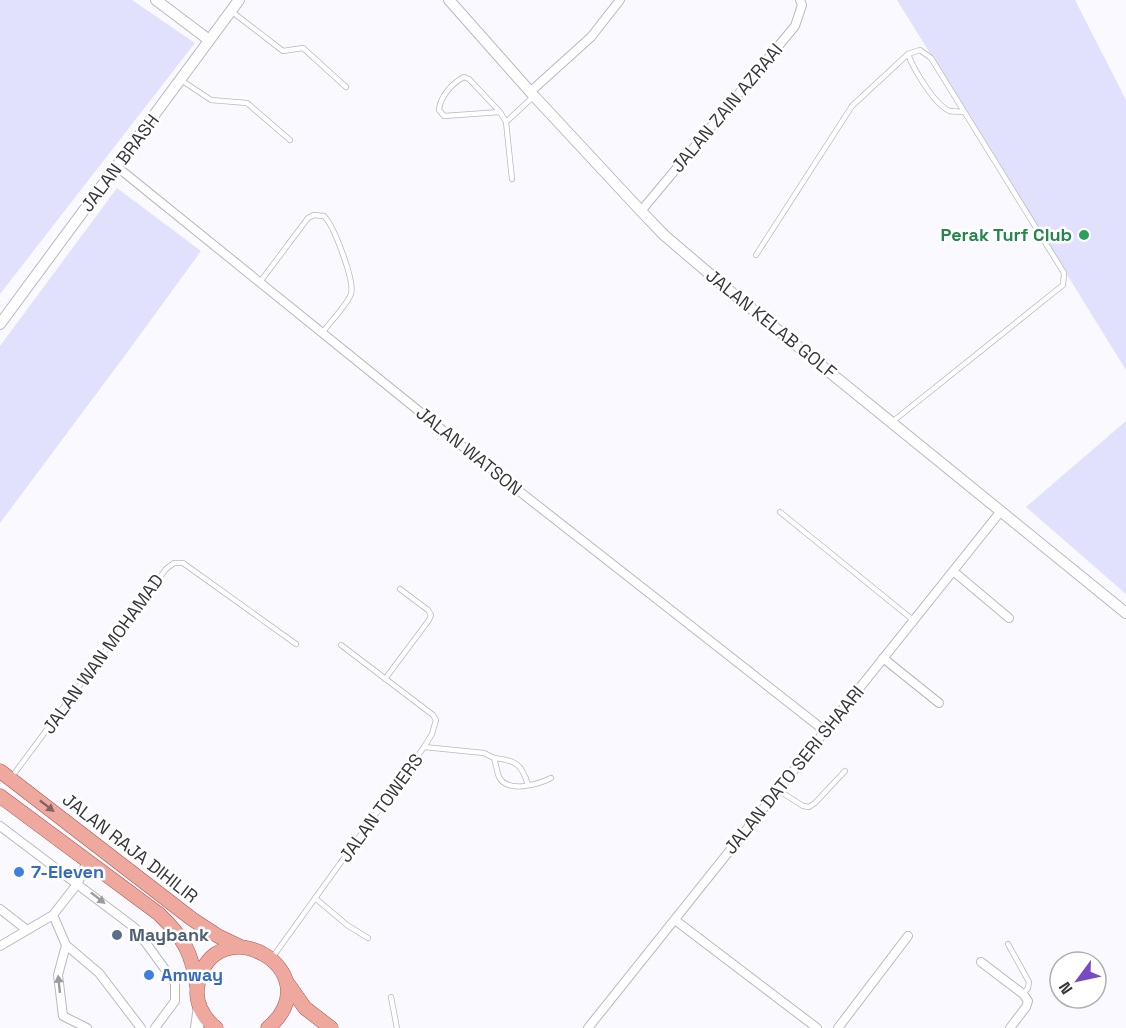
<svg xmlns="http://www.w3.org/2000/svg" width="1126" height="1028" viewBox="0 0 1126 1028" font-family="'Space Grotesk',sans-serif">
<rect width="100%" height="100%" fill="#f9f9ff"/>
<path fill="#e1e1fe" d="M0,0h132l63,43 -195,251z
M897,0h178l51,100v270z
M117,188l84,63 -75,103 -126,169v-177z
M1126,421v173l-100,-87z"/>
<g fill="none" stroke-linecap="round" stroke-linejoin="round">
<g stroke="#b8b8c1" stroke-width="6">
<path id="service" d="M231,11l52,40 20,-3 43,39
M908,54c5,14 27,52 42,57 4,1 10,0 14,1
M181,80l30,20 36,3 43,37
M500,112l-31,-33 -5,-2c-12,6 -24,20 -25,33l5,6 56,-4 6,10
M512,179l-6,-57 28,-26
M756,255l96,-149 56,-52 12,-4 11,8 133,215 -1,12 -171,137
M260,282l48,-64 6,-3 10,1c10,10 31,65 27,78 -4,11 -21,28 -28,38
M780,512l133,108
M385,679l44,-59 2,-5 -3,-5 -28,-21
M424,747l60,6 10,5c2,6 3,14 5,19 9,17 40,7 52,1
M494,758c21,2 28,6 34,27
M11,778l155,-209 8,-6h9l113,81
M778,790l25,16 6,1 6,-4 30,-32
M315,898l32,27 21,13
M1008,944l21,38 -1,6 -5,6
M272,958l152,-211 8,-13 4,-14 -3,-5 -92,-70
M391,997l6,31"/>
</g>
<g stroke="#b8b8c1" stroke-width="10">
<path id="minor" d="M530,92l61,-55 29,-37
M116,166l361,292 348,273
M641,211l154,-185 7,-21 -2,-5
M953,571l56,47
M883,658l56,45
M0,826l135,102 40,55v18l-20,27
M0,909l27,21
M53,915l13,30 -8,30 5,41 24,12
M675,920l142,108
M66,945l33,28 42,55
M0,946l53,-31 25,-32 9,-22
M981,962l42,32 5,7 -2,6 -16,21
M588,1028l413,-517
M838,1028l70,-92"/>
</g>
<g stroke="#b8b8c1" stroke-width="12">
<path id="tertiary" d="M156,0l53,40
M449,0l85,96 107,115 23,24 62,53 400,325
M0,324l239,-324"/>
</g>
<g stroke="#b8b8c1" stroke-width="14">
<path id="secondary" d="M197,1028l3,-22"/>
</g>
<g stroke="#a75b50" stroke-width="15">
<path id="primary" d="M0,771l192,148 26,17 23,11
M0,796l159,118c25,24 33,39 38,73
M286,981l19,27 26,20
M216,1028c-13,-10 -22,-27 -18,-44 17,-80 136,-13 70,44"/>
</g>
<use href="#service" stroke="#fff" stroke-width="4.5"/>
<use href="#minor" stroke="#fff" stroke-width="8"/>
<use href="#tertiary" stroke="#fff" stroke-width="10"/>
<use href="#secondary" stroke="#fff" stroke-width="12"/>
<use href="#primary" stroke="#efa89d" stroke-width="14"/>
</g>
<defs><path id="oneway-solid" d="M-6-.8H1V-3.2L6.5 0L1 3.2V.8H-6Z" transform="scale(1.5)"/></defs>
<use fill="#816462" href="#oneway-solid" transform="translate(47 806) rotate(38)"/>
<g fill="#9b9b9d">
<use href="#oneway-solid" transform="translate(98 898) rotate(38)"/>
<use href="#oneway-solid" transform="translate(59 984) rotate(-96)"/>
</g>
<circle fill="#2e9e5b" stroke="#fff" stroke-width="2" cx="1084" cy="235" r="6"/>
<g fill="#3f7fe0" stroke="#fff" stroke-width="2">
<circle cx="19" cy="872" r="6"/>
<circle cx="149" cy="975" r="6"/>
</g>
<circle fill="#5c6f8a" stroke="#fff" stroke-width="2" cx="117" cy="935" r="6"/>
<g text-anchor="middle" stroke-width="5" stroke-linejoin="round" paint-order="stroke">
<g font-size="18" fill="#37373b" stroke="#fff">
<text transform="translate(727 108) rotate(-50)" y="6">JALAN ZAIN AZRAAI</text>
<text transform="translate(120 163) rotate(-53)" y="6">JALAN BRASH</text>
<text transform="translate(771 324) rotate(39)" y="6">JALAN KELAB GOLF</text>
<text transform="translate(469 451) rotate(39)" y="6">JALAN WATSON</text>
<text transform="translate(103 654) rotate(-54)" y="6">JALAN WAN MOHAMAD</text>
<text transform="translate(794 770) rotate(-51)" y="6">JALAN DATO SERI SHAARI</text>
<text transform="translate(381 808) rotate(-54)" y="6">JALAN TOWERS</text>
<text transform="translate(130 848) rotate(38)" y="6">JALAN RAJA DIHILIR</text>
</g>
<g font-size="18" font-weight="bold" fill="#27864d" stroke="#fff" text-anchor="end">
<text x="1072" y="241">Perak Turf Club</text>
</g>
<g font-size="18" font-weight="bold" fill="#366cbe" stroke="#fff" text-anchor="start">
<text x="31" y="878">7-Eleven</text>
<text x="161" y="981">Amway</text>
</g>
<g font-size="18" font-weight="bold" fill="#4e5e75" stroke="#fff" text-anchor="start">
<text x="129" y="941">Maybank</text>
</g>
</g>
<g transform="translate(1078 980) rotate(237)"><circle r="28" fill="#ffffff" stroke="#afafb1" stroke-width="1.5"/>
<path d="M0-4.5L10 22L0 15L-10 22Z" fill="#784bc4"/>
<text y="-9" font-size="16" font-weight="bold" text-anchor="middle" fill="#37373b">N</text>
</g>
</svg>
